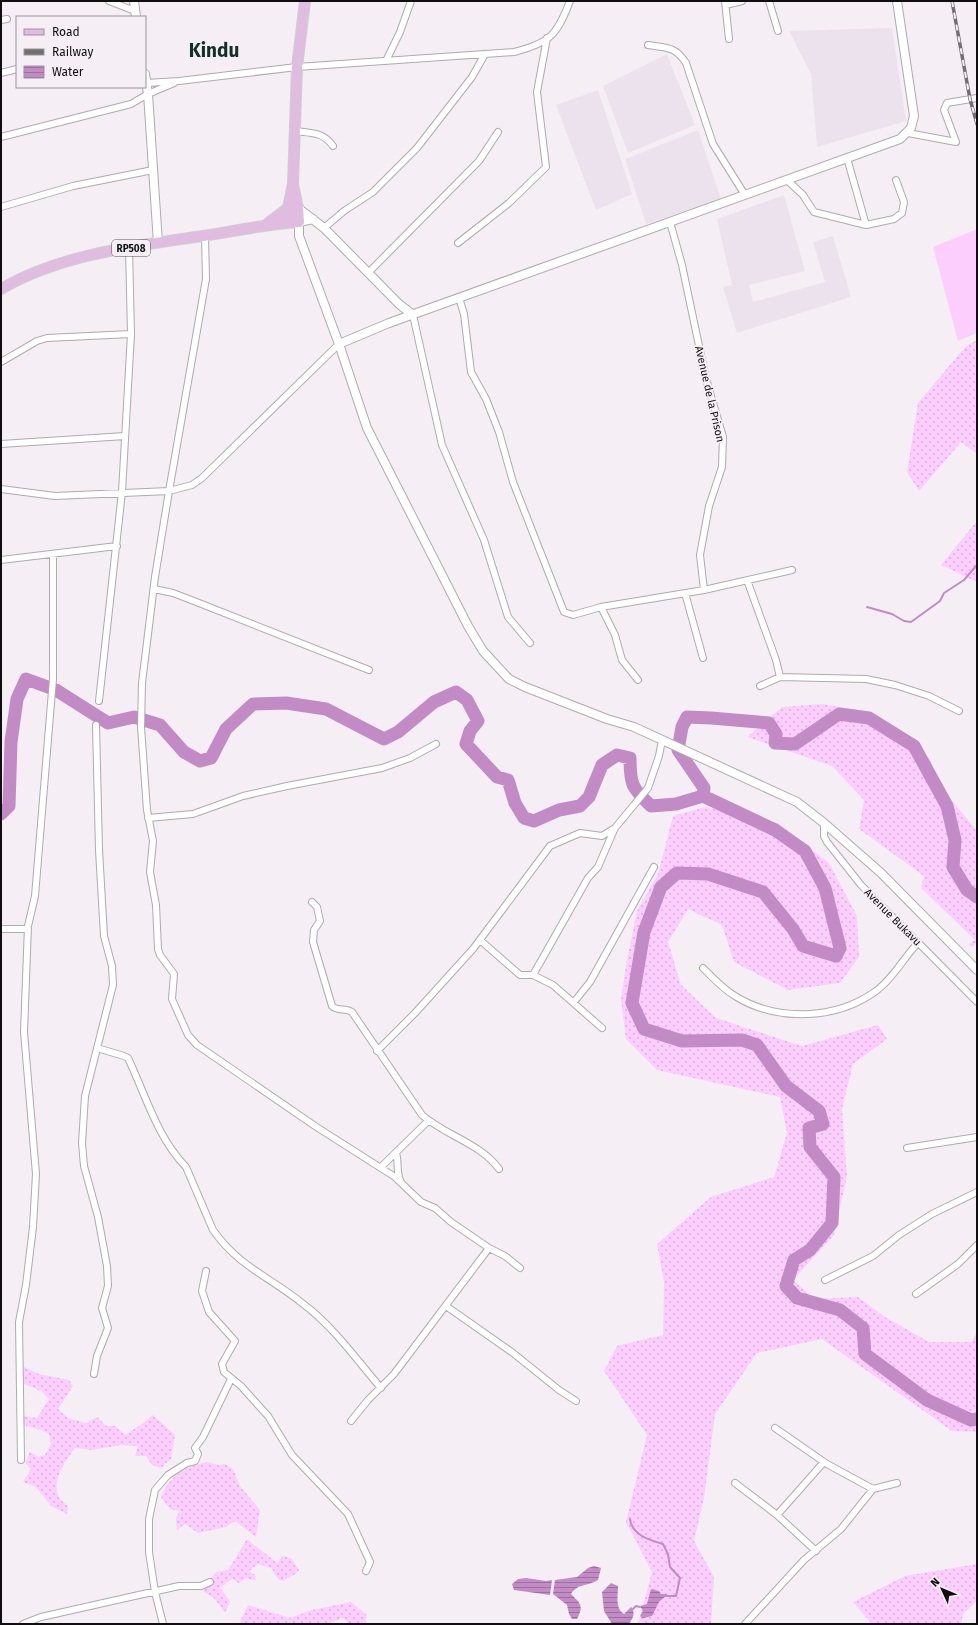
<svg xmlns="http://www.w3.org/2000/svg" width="978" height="1625" viewBox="0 0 978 1625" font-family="'Fira Sans',sans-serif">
<defs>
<pattern id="grass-dots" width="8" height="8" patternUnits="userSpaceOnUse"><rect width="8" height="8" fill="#fccefe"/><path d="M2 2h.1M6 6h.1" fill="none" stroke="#d7b0d9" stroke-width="1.8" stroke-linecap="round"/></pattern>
<pattern id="water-rules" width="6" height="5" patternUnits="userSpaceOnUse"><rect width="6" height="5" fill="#c28bc5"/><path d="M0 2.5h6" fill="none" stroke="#9c709f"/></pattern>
</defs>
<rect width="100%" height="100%" fill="#f5eff5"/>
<path fill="#ece2ed" d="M892,28l14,93 -89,26 -6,-73 -22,-43z
M667,54l28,71 -67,28 -25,-67z
M598,90l34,104 -36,16 -40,-105z
M698,130l23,69 -75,25 -21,-65z
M784,195l21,76 -56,14 4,17 72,-20 -12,-40 20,-6 18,61 -114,36 -14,-46 9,-2 -15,-66z"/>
<path fill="url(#grass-dots)" d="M977,340v114l-16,-12 -42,49 -12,-19 11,-69 48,-57z
M977,521v61l-36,-17z
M822,704l42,7 64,45 16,35 33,40v112l-5,4 -3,-3 6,-4 -3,-3 -51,-49 3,-12 -65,-47 5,-29 -32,-34 -85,-29 35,-30z
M705,807l73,16 51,40 28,53 2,41 -19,26 -52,7 -54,-28 -12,-37 -34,-16 -20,33 13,43 35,33 86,28 76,-21 9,14 -34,25 -11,45 5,67 -13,59 -41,45 21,19 44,-2 27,20 44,25h43l5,-11v101l-25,-1 -130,-92 -65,14 -42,61 -11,84 -10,43 20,36 -3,47h-73l14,-52 -26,-50 21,-87 -43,-64 13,-25 46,-11 1,-53 -7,-38 54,-47 63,-20 13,-44 -7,-36 -123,-27 -31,-31 -5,-39 5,-35 11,-54 21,-37 15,-58z
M24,1367l15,7 30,6 4,6 -15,23 10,9 18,5 11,-6 9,9h9l10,9 17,-11 11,-9 22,20 -4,24 -10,9 -9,-3 -6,-9h-11l3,-10 -17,-1 -29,5 -17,-2c-9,12 -24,33 -16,49 1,3 6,6 9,9l-1,8 -16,-8 -15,-19 -13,-5 8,-13 -6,-6 5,-11 8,5 7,-2 6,-11 -2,-10c-8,-5 -18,-6 -28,-10l1,-8 15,2 12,-19 -8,-8 -19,-8z
M208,1462l10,3 7,-1 8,5 7,17 20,24 -4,27 -21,-16 -9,6 -28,6 -13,-9 -8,6 -1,-12 4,-7 -10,-2 -9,-12c7,-20 26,-32 47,-35z
M247,1539l30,24 5,-7 9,2 8,12 -4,4 -12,7 -4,-1 -8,-12 -13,-4 -9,7 6,4 1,6 -10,-3 -7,5 -7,-4 -12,9 10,13 -5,12 -11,-15 -11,-7 13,-19 12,-2z
M977,1564v37l-14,13 -2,10h-89l-19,-22 52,-26z
M351,1602l16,13 -2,9h-16l-6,-6 -16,6h-88l9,-19 42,13 22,-8z"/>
<path fill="#fccefe" d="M977,229v104l-19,8 -25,-94z"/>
<path fill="url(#water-rules)" d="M594,1566l7,2 -3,12c-9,6 -20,3 -27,14 10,10 13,12 6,25h-5l-3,-5 -2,-9 -14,-11 2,-14 22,-3 11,-9z
M526,1578l20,3 6,-1 -2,15 -36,-5 -2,-6 6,-5z
M611,1583l7,3c0,10 -3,22 6,28l7,-7c5,6 2,11 -2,17h-17l-8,-13 -2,-19z
M651,1589l8,2 2,3h6l-1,2 -7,6 -7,14 -9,2 -3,-2 3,-5 -3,-5 7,-2z"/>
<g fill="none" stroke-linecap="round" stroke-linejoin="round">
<path stroke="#c28bc5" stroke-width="2" d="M867,607l25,7 12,7 7,1 29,-21 4,-8 20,-13 13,-15
M630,1519c2,16 19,21 33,25l5,10 2,13 10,11 -4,18h-10
M633,1609l3,-3 4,1"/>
<path stroke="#c28bc5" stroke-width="13" d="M703,796l72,34 30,21 20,37 15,60 -4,8 -33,-10 -10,-17 -30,-37 -55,-18 -31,-1 -16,14 -17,45 -12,71 12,26 38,12 60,-1 15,5 29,41 33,25 4,13 -14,4 1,19 24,30 -2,46 -22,27 -16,10 -8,26 11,12 43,12 23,18 2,26 62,46 44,20 6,-1
M1,814l8,-8 2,-64 6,-43 9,-20 30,11 52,33 26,-6 26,8 24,27 16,9 11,-3 15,-29 27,-25 33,-1 40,6 58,30 14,-7 36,-30 22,-10 11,8 11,21 -8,10 -4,13 31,33 11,3 7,23 9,15 10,3 25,-11 21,-4 9,-9 13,-32 15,-10 13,3c0,27 2,30 21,48l25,-2 27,-8 1,-8 -26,-38 4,-23 5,-10 24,1 58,5 7,11 -1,9 20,1 44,-30 30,4 45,28 33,60 8,34 -2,27 14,23 10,7"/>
<g stroke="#afaaaf" stroke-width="8">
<path id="minor" d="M109,1l26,10
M725,1l4,38
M769,1l9,30
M726,5l16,-4
M1,20l6,-1
M648,45c19,3 27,1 38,18l27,81 32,51
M386,61l14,-29 11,-31
M1,73l16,-4
M146,83l33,-2 118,-14 217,-15c36,-9 43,-17 56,-51
M295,131c16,2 28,1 38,15
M908,133l48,9 -12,-32 3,-7 30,-5
M1,137l130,-33 17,-10 26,-11
M847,158l19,67
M787,180l16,15 11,17 52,13 28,-6 8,-6 2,-11 -8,-22
M1,207l72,-21 80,-16
M670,222l12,43 24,114 17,58 -1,30 -13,39 -9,49 4,35
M324,228l20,-17 29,-19 44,-44 55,-71 13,-23
M205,236l1,43 -37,212 -14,86 -13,106 -1,44 6,83 6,31 -3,31 6,33 2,44 2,6 14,19 -2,25 16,36 9,10 118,81 80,51 26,25 14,6 16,14 38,26 16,8 15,12
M458,243l51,-40 37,-36 -9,-75 10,-54
M368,273l111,-112 19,-29
M459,298l5,16 7,58 15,27 13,33 14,50 51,130 9,3 28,-8 103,-17 88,-20
M413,315l29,130 42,95 24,77 22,26
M1,362l36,-21 10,-3 84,-4
M1,444l124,-8
M1,489l54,7 114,-5 23,-6 10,-7 137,-134
M1,560l116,-14
M747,580l29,80 4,17
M154,589l19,4 26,10 170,67
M685,593l18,65
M601,607l14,28 7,25 16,20
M760,686l20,-9 86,2 29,6 34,11 30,15
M99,701l23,-209 9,-158 -2,-86
M148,818l45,-4 50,-18 44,-10 95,-18 28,-10 26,-14
M824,823v13l3,6 34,43 116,117
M312,902l5,5 3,14 -6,9 -1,12 19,64c6,6 13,1 20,6l70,103c24,21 58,28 77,54
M1,929h27
M480,940l40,35h13l20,10 49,43
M703,968c10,10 20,21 32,28 42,26 101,24 141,-5 17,-12 28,-34 42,-48
M533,975l55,-97 10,-11 16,-37
M574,1002l16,-20 64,-115
M97,1048l27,8 4,2c18,38 29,79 58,109l27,63c26,37 57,47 89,73 31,23 54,56 79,85
M377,1051l38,-38 58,-64 77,-103 30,-13 22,3 13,-8 33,-40 11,-32 3,-16
M907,1148l70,-11
M396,1153c3,9 0,18 4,27
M381,1167l47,-46
M206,1271l-4,20 7,21 26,29 -13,23 2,8 17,14 27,30 24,39 56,59 22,48 -4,9
M825,1280l48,-24 26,-21 33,-21 45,-22
M916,1294l42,-30 19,-19
M446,1306l67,47 46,37 17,11
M94,1374l3,-18 11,-28 -6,-20 6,-22 -1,-20 -9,-49 -14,-51 -2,-23 3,-47 28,-111 -1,-19 -8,-30 -5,-86 -3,-125
M351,1421l17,-21 26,-26 95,-126
M775,1428l52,36 46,25
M21,1460l-2,-138 7,-37 7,-58 3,-53 -12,-142 4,-106 7,-30 18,-217v-125
M735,1483l42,32 39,36
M777,1515l47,-53
M23,1624l18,-7 138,-31h22l9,-4
M163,1624l-8,-32 -6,-40v-33l6,-29 13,-15 19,-12 8,-2 3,-7 -3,-6 8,-11 28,-58
M745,1624l59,-64 37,-31 32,-40 24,-6"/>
</g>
<g stroke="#afaaaf" stroke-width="10">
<path id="tertiary" d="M134,1l2,16
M145,74l3,20 10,149
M298,208l26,20 75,76 14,11
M313,219l-14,3v14l40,108 28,84 101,198 15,25 26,28 16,8 82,32 27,8 163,75 27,21 56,49 97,98
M339,344l50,-21 511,-184 11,-11 3,-12 -17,-115"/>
</g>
<g stroke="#cfcfcf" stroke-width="12">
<path id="primary" d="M289,222l-1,-14 5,-24 4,-117 8,-66
M267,224l21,-16h5
M1,289c60,-35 134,-43 202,-53 32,-5 63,-12 96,-14l-1,-14 -5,-24"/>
</g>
<use href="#minor" stroke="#fff" stroke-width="6"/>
<use href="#tertiary" stroke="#fff" stroke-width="8"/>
<use href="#primary" stroke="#dfbce0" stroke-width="10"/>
<g stroke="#726e72" stroke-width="3.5">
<path id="rail" d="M952,1l18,98 7,25"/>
</g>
<use href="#rail" stroke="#f5eff5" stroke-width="2" stroke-dasharray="6" stroke-linecap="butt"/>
</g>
<g text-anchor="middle" stroke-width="4" stroke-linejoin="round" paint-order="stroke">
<rect fill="#f5eff5" stroke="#555255" stroke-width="1" x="112" y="240" width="38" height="16" rx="3"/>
<g font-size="10" font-weight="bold" fill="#100e10">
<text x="131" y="252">RP508</text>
</g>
<g font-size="11" fill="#100e10" stroke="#f5eff5">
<text transform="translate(710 394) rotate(77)" y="4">Avenue de la Prison</text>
<text transform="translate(893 917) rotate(45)" y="4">Avenue Bukavu</text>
</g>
<g font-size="19" font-weight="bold" fill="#103028" stroke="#f5eff5">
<text x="214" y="57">Kindu</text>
</g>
</g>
<rect width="978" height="1625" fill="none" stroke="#100e10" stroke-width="4"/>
<rect x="16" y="16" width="130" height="72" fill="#f5eff5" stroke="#999599"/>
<rect x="24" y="29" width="20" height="6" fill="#dfbce0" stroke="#999599"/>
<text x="52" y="36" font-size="12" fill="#100e10">Road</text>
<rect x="24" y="49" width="20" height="6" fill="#726e72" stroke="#999599"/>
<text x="52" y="56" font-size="12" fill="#100e10">Railway</text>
<rect x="24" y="66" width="20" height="12" fill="url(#water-rules)" stroke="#999599"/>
<text x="52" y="76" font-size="12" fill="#100e10">Water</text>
<g transform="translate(942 1589) rotate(314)" stroke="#f5eff5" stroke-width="3" paint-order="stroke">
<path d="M0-3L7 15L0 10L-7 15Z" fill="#100e10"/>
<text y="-6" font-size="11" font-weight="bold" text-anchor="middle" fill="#100e10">N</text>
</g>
</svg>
